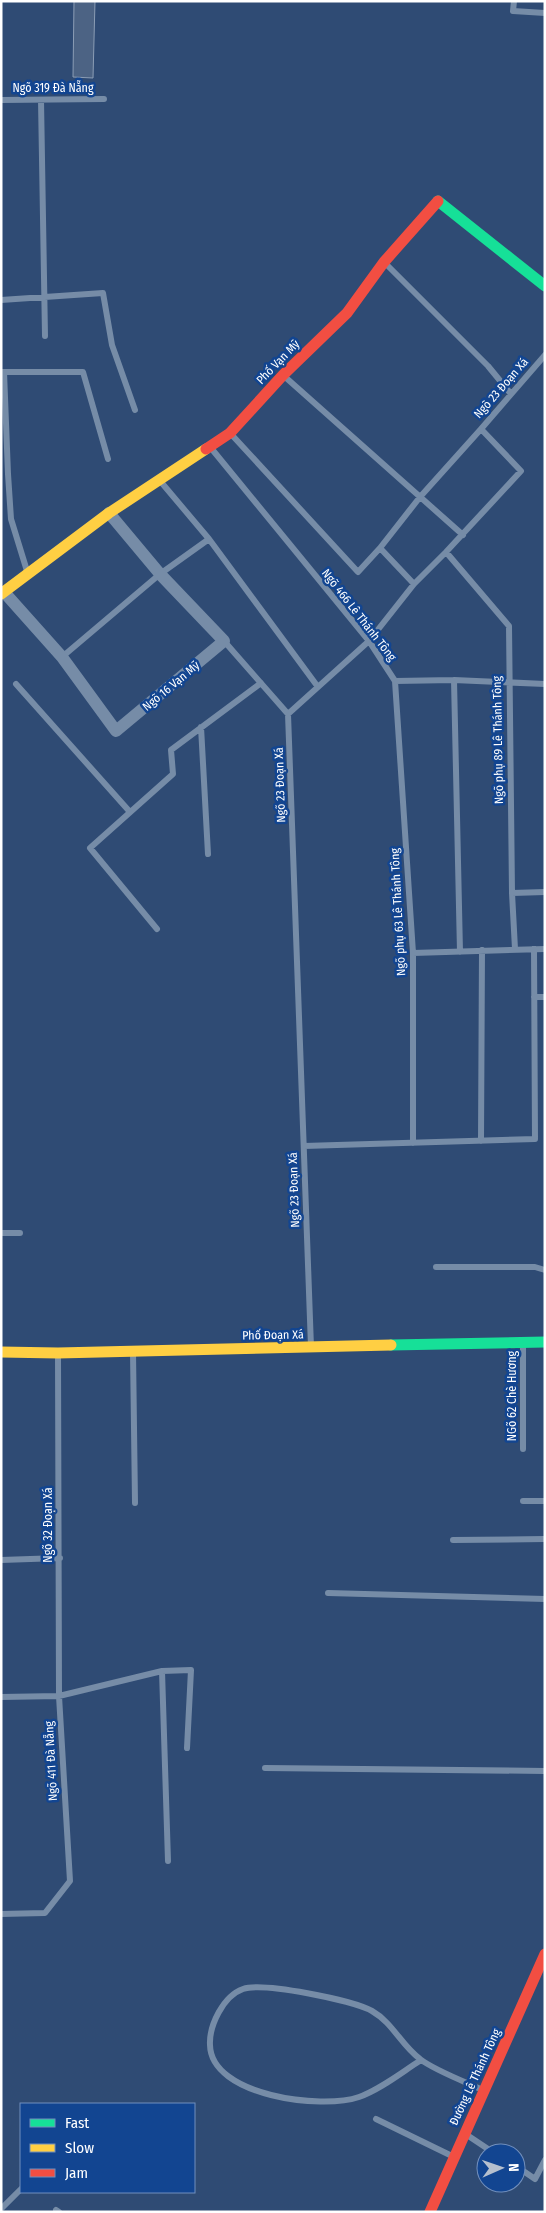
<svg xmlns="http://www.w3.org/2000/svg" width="546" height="2213" viewBox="0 0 546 2213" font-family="'Fira Sans Condensed',sans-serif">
<rect width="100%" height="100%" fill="#2f4b74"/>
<path fill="#4c6384" stroke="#8b9db5" d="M74,1h21l-2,77 -20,-1z"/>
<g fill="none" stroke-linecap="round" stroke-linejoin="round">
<path stroke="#768ca7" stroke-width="6" d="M514,1l-1,10 32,2
M1,100l103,-1
M41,100l4,236
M385,263l103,103 23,28
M1,300l102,-7 9,52 23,65
M1,372h82l25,87
M4,372l4,102 3,45 16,52
M284,376l179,159
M231,434l127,138 22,-24 34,36
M211,448l158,193 26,40 59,-1 91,4
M161,482l48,57 109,148
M380,548l40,-51 61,-68
M446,552l63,74 3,267 3,56
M224,641l64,73
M62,657l98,-83 49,-35
M454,680l6,272
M395,681l18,272v190
M16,684l114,128
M201,727l7,127
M512,893l33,-1
M157,929l-67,-81 83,-74 -2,-24 90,-67
M413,953l132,-4
M534,997h11
M481,1141l1,-191
M304,1146l231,-7 -1,-190
M1,1233h19
M436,1267h99l10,3
M523,1344v105
M311,1347l-23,-633 81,-73 45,-57 32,-32 75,-81 -40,-42 64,-74
M133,1352l2,151
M523,1501h22
M453,1540l92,-1
M1,1560l59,-2
M328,1593l217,6
M162,1671l6,190
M1,1697l58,-1 103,-25 29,-1 -4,78
M265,1768l280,3
M1,1914l44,-1 25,-32 -11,-185 -1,-342
M421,2060c-19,12 -40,29 -62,37 -37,13 -148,-1 -149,-52 -1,-19 13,-49 33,-56 20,-7 109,11 129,22 21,12 29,34 48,48 14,11 43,22 61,30
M376,2119l76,37
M467,2135l27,18
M516,2166l19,13 10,-19
M1,2209l20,-20
M56,2210l3,2"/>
<path stroke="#768ca7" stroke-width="12" d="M4,592l58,65 54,74 108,-90 -64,-67 -51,-61"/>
<path stroke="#16e098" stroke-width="11" d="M438,201l107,85
M391,1345l154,-3"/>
<path stroke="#ffcf43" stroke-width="11" d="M1,594l108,-81 97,-64
M1,1352l57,1 333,-8"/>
<path stroke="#f24e42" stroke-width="11" d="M206,449l24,-16 53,-58 64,-62 37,-51 54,-61
M430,2212l115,-258"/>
</g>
<g text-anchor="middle" stroke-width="5" stroke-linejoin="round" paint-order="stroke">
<g font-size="12" fill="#fff" stroke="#124591">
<text x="53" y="92">Ngõ 319 Đà Nẵng</text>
<text transform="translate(278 362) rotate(-46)" y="4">Phố Vạn Mỹ</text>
<text transform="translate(501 388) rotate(-49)" y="4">Ngõ 23 Đoạn Xá</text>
<text transform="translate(359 615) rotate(52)" y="4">Ngõ 466 Lê Thánh Tông</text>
<text transform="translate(171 686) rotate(-40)" y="4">Ngõ 16 Vạn Mỹ</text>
<text transform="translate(498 740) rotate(-91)" y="4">Ngõ phụ 89 Lê Thánh Tông</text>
<text transform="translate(280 785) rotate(-92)" y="4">Ngõ 23 Đoạn Xá</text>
<text transform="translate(398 912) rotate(-93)" y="4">Ngõ phụ 63 Lê Thánh Tông</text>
<text transform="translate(294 1190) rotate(-92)" y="4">Ngõ 23 Đoạn Xá</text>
<text transform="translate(273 1335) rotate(-1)" y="4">Phố Đoạn Xá</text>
<text transform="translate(512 1396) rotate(-90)" y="4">NGõ 62 Chè Hương</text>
<text transform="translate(48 1525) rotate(-90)" y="4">Ngõ 32 Đoạn Xá</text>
<text transform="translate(51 1761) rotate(-93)" y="4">Ngõ 411 Đà Nẵng</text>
<text transform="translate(475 2077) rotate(-65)" y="4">Đường Lê Thánh Tông</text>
</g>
</g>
<rect width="546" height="2213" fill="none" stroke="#ffffff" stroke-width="5"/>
<rect x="20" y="2103" width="175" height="90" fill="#124591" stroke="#718fbd"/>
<rect x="30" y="2119" width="25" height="8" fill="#16e098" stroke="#718fbd"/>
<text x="65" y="2128" font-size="15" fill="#ffffff">Fast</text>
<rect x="30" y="2144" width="25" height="8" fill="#ffcf43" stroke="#718fbd"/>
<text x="65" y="2153" font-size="15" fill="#ffffff">Slow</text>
<rect x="30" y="2169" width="25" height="8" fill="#f24e42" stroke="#718fbd"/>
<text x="65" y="2178" font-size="15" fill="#ffffff">Jam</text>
<g transform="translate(501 2168) rotate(88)"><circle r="24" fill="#124591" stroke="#718fbd"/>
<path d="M0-4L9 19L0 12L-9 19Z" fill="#b6c0ce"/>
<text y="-8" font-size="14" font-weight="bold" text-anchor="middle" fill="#ffffff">N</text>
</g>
</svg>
